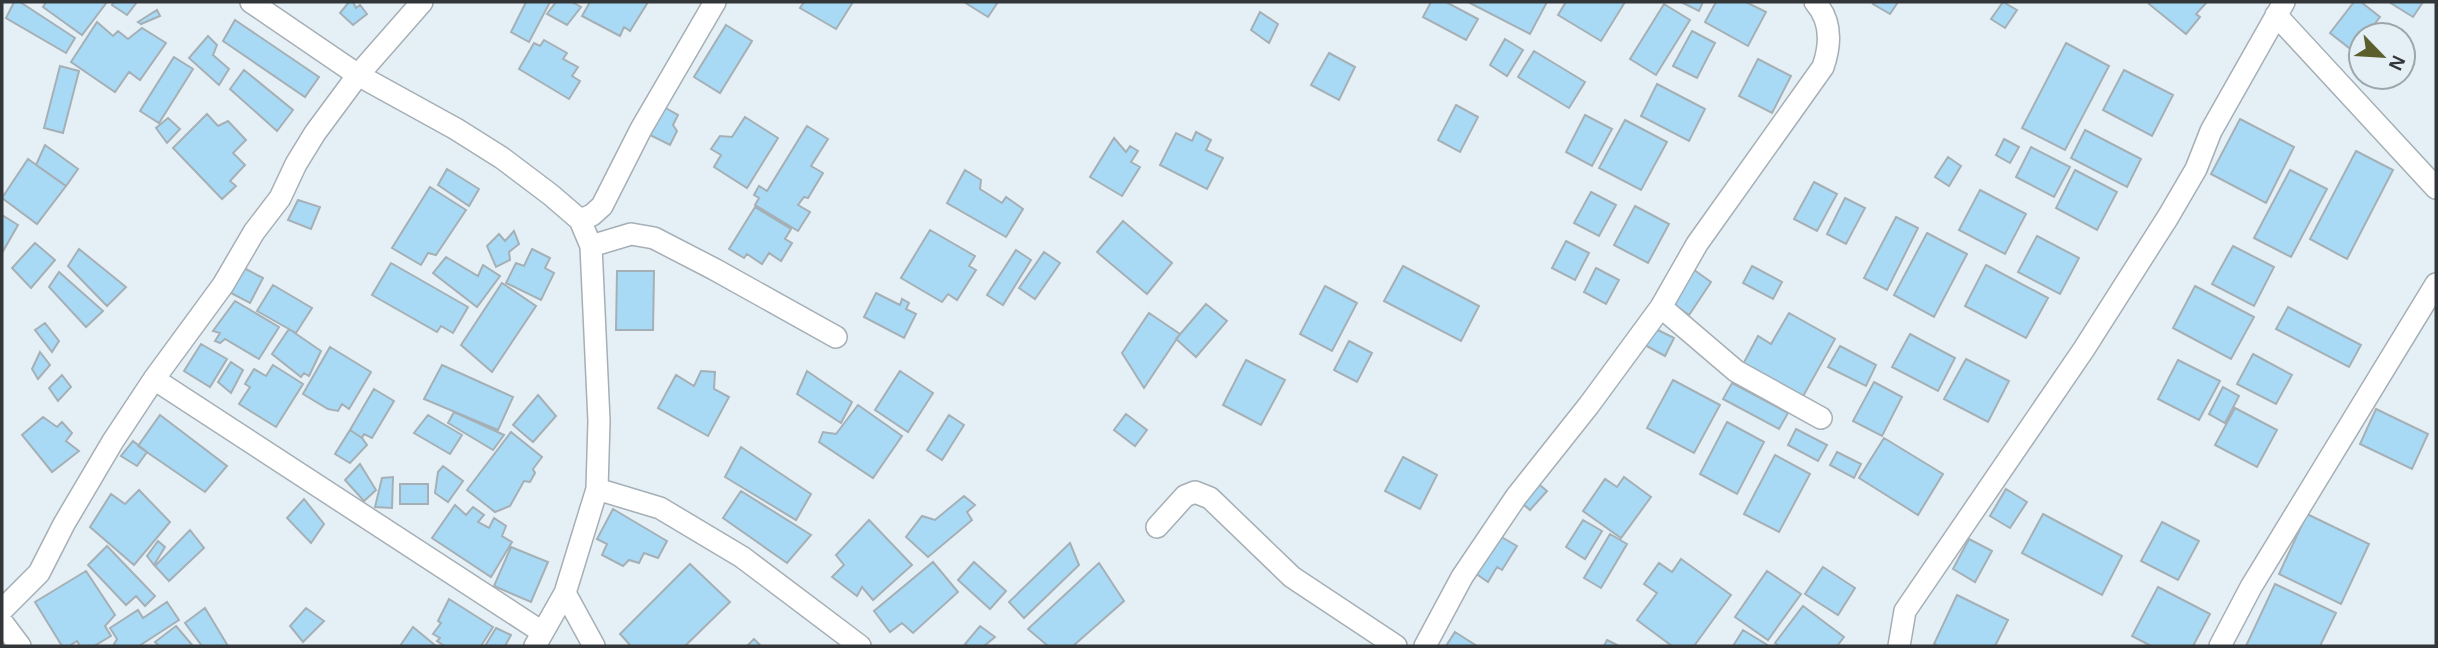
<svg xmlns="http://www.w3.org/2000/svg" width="2438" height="648" viewBox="0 0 2438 648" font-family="Helvetica,sans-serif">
<rect width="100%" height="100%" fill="#e5f0f6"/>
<path fill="#a9daf5" stroke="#a5b0b6" stroke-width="2" d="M14,2h6l55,36 -9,15 -60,-35z
M46,2h61l-25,33 -39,-28z
M114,2h23l-10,13 -15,-10z
M349,2h4l3,6 4,-3 7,9 -14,11 -13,-12z
M526,2h24l-21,40 -18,-10z
M556,2h16l9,5 -14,18 -20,-11z
M590,2h58l-18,29 -6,-4 -4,9 -38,-20z
M804,2h49l-17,27 -36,-21z
M964,2h34l-10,15z
M1431,2h15l32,17 -12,21 -43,-23z
M1468,2h79l-17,32z
M1566,2h59l-24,39 -43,-26z
M1681,2h22l-4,9z
M1716,2h30l20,10 -18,34 -43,-24z
M1875,2h23l-8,12 -17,-10z
M2003,2l14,8 -12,18 -14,-9z
M2151,2h56l-11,12 4,3 -14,17 -37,-30z
M2354,2h7l19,15 -14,18h-5v6l-8,10 -23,-18z
M2389,2h34l-10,15z
M1664,4l26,16 -34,55 -26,-16z
M157,10l3,6 -19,8 -3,-2z
M1260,12l18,12 -9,19 -18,-13z
M235,20l84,57 -14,20 -82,-56z
M97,22l16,14 5,-5 10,8 14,-11 24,15 -26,37 -11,-8 -14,20 -44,-30z
M726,25l26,16 -32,52 -26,-16z
M1692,31l23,12 -18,35 -24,-12z
M208,36l9,9 -4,10 16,14 -10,16 -30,-27z
M1505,39l18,11 -16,26 -17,-11z
M544,40l23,13 -4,6 15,8 -6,9 8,5 -11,18 -50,-30 15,-26 6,3z
M2066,43l43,23 -44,84 -43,-22z
M1534,51l51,31 -16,26 -51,-31z
M1329,53l26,14 -16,33 -28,-15z
M174,57l19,12 -34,54 -19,-12z
M1758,59l33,17 -19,37 -33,-17z
M60,66l19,5 -16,62 -19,-5z
M244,70l49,40 -16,21 -47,-42z
M2124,70l49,25 -21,41 -49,-26z
M1657,84l48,25 -16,32 -48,-25z
M1456,105l22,12 -18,35 -22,-12z
M662,106l16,9 -5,10 4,6 -7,14 -22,-11z
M207,114l11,12 10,-5 18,19 -13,13 12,12 -15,16 6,5 -14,13 -49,-51z
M1585,115l27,14 -20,37 -26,-14z
M745,117l33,21 -31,50 -33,-21 7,-12 -10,-6 9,-13 12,1z
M168,118l12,11 -13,14 -11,-15z
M2240,119l54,28 -28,56 -55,-29z
M1625,120l42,22 -26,48 -42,-22z
M807,126l21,13 -17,27 12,7 -15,25 -4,-1 -6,8 12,7 -12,19 -43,-26 4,-7 -5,-3 5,-9 8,5z
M2085,130l56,29 -14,28 -56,-29z
M1196,132l15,8 -5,10 17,8 -16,31 -47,-24 16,-32 16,8z
M1114,138l12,14 4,-6 8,5 -7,11 9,5 -18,29 -32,-19z
M2004,139l15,8 -9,16 -14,-8z
M45,145l33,24 -12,17 -30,-21z
M2031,147l39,20 -16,30 -38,-20z
M2356,151l37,19 -46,89 -37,-20z
M1948,157l13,9 -12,20 -14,-9z
M28,159l38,27 -29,38 -35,-26z
M447,169l32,20 -10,17 -31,-21z
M965,170l16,10 -1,9 22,14 4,-6 17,12 -17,28 -59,-34z
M2075,170l42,22 -20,38 -41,-22z
M2290,170l37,19 -36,68 -37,-19z
M1814,182l23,12 -20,37 -23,-12z
M430,187l36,23 -30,45 -8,-2 -7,12 -29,-17z
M1980,190l46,24 -21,40 -46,-24z
M1591,192l25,13 -17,31 -25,-13z
M1845,198l20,10 -19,36 -19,-10z
M298,200l22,7 -9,22 -23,-9z
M1635,206l34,18 -21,39 -34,-18z
M755,207l36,22 -6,10 7,4 -11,18 -12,-8 -7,11 -15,-10 -3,4 -15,-9z
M2,215l16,10 -16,28z
M1896,217l22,11 -31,62 -23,-12z
M1123,221l49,42 -25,31 -50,-42z
M930,230l45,26 -6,10 7,4 -19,30 -9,-6 -6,8 -41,-24z
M514,231l5,13 -10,8 1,8 -14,7 -9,-21 12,-12 6,7z
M1927,233l40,21 -33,63 -40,-22z
M2037,236l42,22 -19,36 -42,-22z
M1566,241l23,12 -14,27 -23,-12z
M35,243l20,17 -24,28 -19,-20z
M2233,246l41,21 -20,39 -42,-22z
M79,249l47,38 -19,19 -39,-40z
M532,249l18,9 -5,10 9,5 -13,27 -35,-17 10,-20 8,3z
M1016,250l15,10 -28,45 -16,-10z
M1044,252l16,11 -25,36 -16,-11z
M446,257l32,19 5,-11 17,11 -23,31 -44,-34z
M391,263l77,44 -15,26 -12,-7 -4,6 -65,-37z
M1986,265l62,33 -22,40 -61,-32z
M1403,266l76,40 -18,35 -77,-40z
M1752,266l30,16 -9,17 -30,-16z
M1690,267l21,15 -22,33 -21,-15z
M244,268l19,10 -13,25 -19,-10z
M1596,268l23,12 -13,24 -22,-12z
M617,271h37l-1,59h-37z
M59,272l44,39 -17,16 -37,-40z
M502,283l34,23 -44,66 -31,-27z
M273,285l39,23 -16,25 -39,-22z
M1325,286l32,17 -25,48 -32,-17z
M2195,286l59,31 -23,42 -58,-31z
M876,293l24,12 2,-6 7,4 -3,6 10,5 -12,24 -40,-21z
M235,301l44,26 -20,32 -34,-20 -5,4 -5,-2 5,-8 -7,-2z
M1206,304l21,17 -31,36 -20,-18z
M2288,307l73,38 -12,22 -73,-38z
M1149,313l31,21 -36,54 -22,-35z
M1789,313l46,26 -34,61 -59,-34 16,-30 13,8z
M45,323l14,18 -7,11 -17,-22z
M1654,328l20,10 -9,18 -20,-11z
M289,329l32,22 -12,25 -5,-3 -3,4 -29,-23z
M1910,334l45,24 -17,33 -46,-24z
M1349,341l23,12 -15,29 -23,-12z
M201,344l26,15 -17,28 -26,-16z
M1840,346l36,19 -10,21 -38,-19z
M330,347l41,25 -22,37 -7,-5 -4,7 -10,-2 -25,-15z
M40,352l10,13 -12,14 -6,-10z
M2253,354l39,21 -16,29 -39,-20z
M1966,359l43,22 -21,41 -44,-23z
M1246,360l39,20 -24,45 -38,-20z
M2178,360l42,21 -21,39 -41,-21z
M231,362l12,8 -12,23 -13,-11z
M273,365l30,19 -27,43 -37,-23 11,-17 -5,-3 9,-15 12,7z
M442,365l71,32 -15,33 -74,-31z
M701,371l14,1 -1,17 15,8 -21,39 -50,-28 18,-33 18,11z
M807,371l45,31 -11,21 -44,-29z
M900,371l33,22 -25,39 -33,-22z
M62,375l9,12 -13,14 -9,-13z
M1673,380l47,25 -26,48 -47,-25z
M1874,382l28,15 -20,39 -29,-15z
M1732,383l56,30 -9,16 -56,-30z
M2223,387l16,9 -14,27 -16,-9z
M374,389l20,12 -22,37 -8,-4 -2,4 -12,-8z
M538,395l18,21 -23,26 -20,-17z
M858,405l44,31 -29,42 -54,-36 4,-10 13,2z
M2235,408l42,22 -20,37 -42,-22z
M2376,409l52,25 -16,35 -52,-25z
M454,412l50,23 -11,15 -45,-27z
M1126,414l21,16 -12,16 -21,-16z
M160,415l67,51 -22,26 -67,-46z
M428,415l34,20 -12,19 -36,-21z
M949,415l15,10 -22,35 -15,-10z
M43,417l14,10 5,-5 10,11 -6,8 13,10 -27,21 -30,-37z
M1727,422l37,20 -27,52 -37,-20z
M1796,429l31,16 -9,16 -30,-16z
M350,430l12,8 5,7 -17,18 -15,-9z
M511,432l31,25 -9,12 2,4 -5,9 -6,-1 -14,25 -15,6 -28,-22z
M1884,438l59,36 -25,41 -59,-37z
M133,441l14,11 -10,14 -16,-10z
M741,447l70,47 -15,26 -71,-43z
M1837,452l24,12 -7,14 -24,-13z
M1775,455l35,19 -31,58 -35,-18z
M1403,457l34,18 -17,34 -35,-18z
M360,464l16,26 -12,11 -19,-21z
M443,466l20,15 -15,21 -13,-9 3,-21z
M393,477l-1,31 -17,-1 7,-29z
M1624,477l27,20 -30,41 -38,-27 22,-32 12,8z
M1534,480l13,11 -17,19 -13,-11z
M400,484h28v20h-28z
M2006,489l21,13 -17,26 -20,-12z
M139,490l31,32 -36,43 -44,-38 21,-33 14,10z
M741,491l70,44 -24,28 -64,-45z
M964,496l11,9 -8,7 5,8 -44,37 -22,-20 16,-21 13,4z
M304,499l20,25 -13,19 -24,-25z
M455,505l11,10 7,-8 11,8 -6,7 11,6 5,-10 12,8 -4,10 10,6 -21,35 -59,-39z
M613,509l54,32 -9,17 -14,-5 -5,10 -10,-3 -6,6 -21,-11 5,-11 -10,-5z
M2043,514l79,42 -20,39 -80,-42z
M2307,514l62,30 -28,60 -62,-30z
M869,520l43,45 -39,35 -11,-13 -5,9 -25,-19 12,-12 -8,-10z
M1583,520l19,11 -17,28 -19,-12z
M2162,522l37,19 -21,39 -37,-19z
M190,530l14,18 -35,33 -14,-15z
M1610,534l17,10 -26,44 -17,-10z
M1498,535l19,11 -15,24 -5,-3 -9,15 -13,-9z
M1969,539l23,12 -17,31 -22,-13z
M158,541l7,6 -11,18 -7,-9z
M1070,543l9,22 -55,53 -15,-16z
M107,546l48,50 -10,10 -9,-10 -10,9 -38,-40z
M511,547l37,15 -17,40 -37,-16z
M1681,559l50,36 -37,51h-22l-35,-26 20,-27 -13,-9 15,-21 13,9z
M933,562l25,30 -45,41 -11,-10 -12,9 -16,-21z
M974,562l32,29 -16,18 -32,-29z
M1099,563l25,38 -51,45h-25l-20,-17z
M690,564l40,38 -45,44h-54l-11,-12z
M1823,567l32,21 -17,27 -33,-21z
M86,571l29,44 -10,11 6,10 -17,10h-14l-3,-5 -8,5h-7l-27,-44z
M1767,571l34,23 -33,46 -33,-23z
M2275,584l61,29 -16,33h-74z
M2158,587l52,27 -17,32h-42l-19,-10z
M1957,595l51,25 -13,26h-57l-4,-2z
M449,599l44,28 -12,19h-36l-8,-5 3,-3 -7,-4 8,-11 -3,-2z
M167,602l12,18 -40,26h-26l4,-7 -7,-11 28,-18 5,8z
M1803,606l41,31 -7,9h-58l-4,-3z
M205,608l23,38h-26l-17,-23z
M306,608l18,13 -21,21 -13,-16z
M176,626l17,20h-34l-4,-4z
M980,626l15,11 -11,9h-16l-3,-2z
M413,627l23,19h-36z
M496,628l15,7 -6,11h-20z
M1743,630l26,16h-36z
M1455,632l22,14h-31z
M754,639l7,7h-14z
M1607,640l12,6h-15z"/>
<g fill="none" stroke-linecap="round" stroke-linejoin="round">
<g stroke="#a5afb5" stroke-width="24">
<path id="minor" d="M251,2l107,73 98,54 46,29 49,37 29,25 11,26 8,175 -2,68 -32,104 -30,53
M2276,15l160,173
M580,220l12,-5 10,-9 39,-77 74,-127
M591,246l40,-12 23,4 60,31 122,68
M1661,307l75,64 85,47
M154,379l388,253
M597,489l63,19 82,49 118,89
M1157,527l28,-31 10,-4 15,6 82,79 104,69
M565,593l29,53
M2,610l37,-37 25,-49 49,-83 41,-62 69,-94 31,-53 26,-34 16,-34 19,-31 43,-58 64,-73
M2,622l18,24
M1425,646l37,-69 54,-80 73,-92 72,-98 36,-63 126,-177c8,-23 9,-46 -8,-65
M1899,646l6,-35 179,-262 84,-132 28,-48 15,-38 73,-129
M2220,646l31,-59 185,-303"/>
</g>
<use href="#minor" stroke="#fff" stroke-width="21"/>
</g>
<rect width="2438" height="648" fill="none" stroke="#323639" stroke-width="7"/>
<g transform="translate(2382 56) rotate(115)"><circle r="33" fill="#e5f0f6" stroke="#9da6aa" stroke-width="2"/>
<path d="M0-5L12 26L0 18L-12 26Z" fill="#5c5f2d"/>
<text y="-10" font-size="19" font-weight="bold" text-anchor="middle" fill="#323639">N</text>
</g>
</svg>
